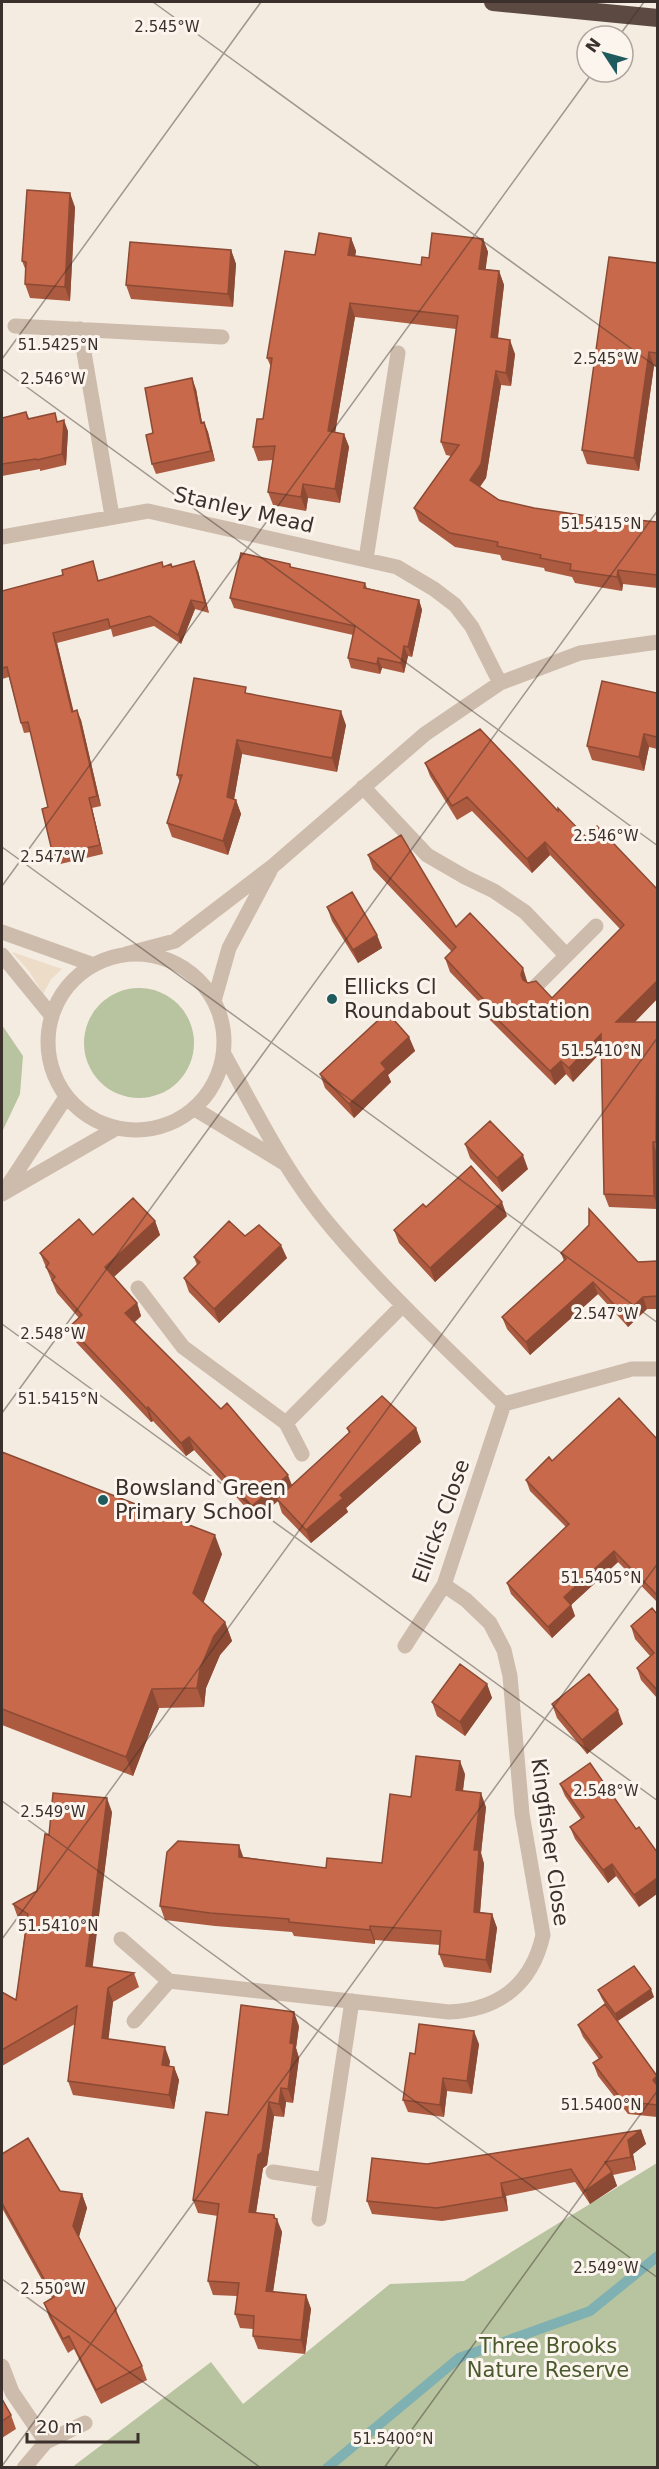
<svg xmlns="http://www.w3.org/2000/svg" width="659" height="2469" viewBox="0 0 659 2469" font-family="'DejaVu Sans',sans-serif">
<rect width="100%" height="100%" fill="#f4ebe1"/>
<path fill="#b8c4a0" d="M84 1043a55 55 0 1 1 110 0a55 55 0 1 1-110 0Z
M2,1025l21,31 -3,38 -18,38z
M657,2163v304l-586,1 140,-106 32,42 147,-120 74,-3z"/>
<path fill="#ecdcc8" d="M12,952l50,17 -11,10 -8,15 -14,-23z"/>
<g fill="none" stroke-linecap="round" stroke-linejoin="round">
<path stroke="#7fb0b2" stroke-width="10" d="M327,2468l132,-110 131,-47 68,-55"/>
<path stroke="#cdbbac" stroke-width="15" d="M15,326l207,11
M80,329l32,187
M2,537l146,-26 249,56 37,22 21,16 17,22 28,56
M366,559l32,-206
M363,787l64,68 38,22 29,14 31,21 41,43
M2,932l92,33
M48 1042a88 88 0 1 1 176 0a88 88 0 1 1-176 0Z
M126,954l49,-13 98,-75 152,-132 75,-51 80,-30 78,-11
M2,955l49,60
M535,987l61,-61
M214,1001l15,-53 41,-77
M224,1054c33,60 63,122 108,174 53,63 113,119 172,176l128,-35h26
M195,1109l89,54
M5,1190l61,-93
M2,1194l113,-65
M138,1288l45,59 103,76 16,31
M286,1423l117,-118
M405,1646l39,-61 60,-181
M121,1939l48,42 -35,40
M169,1981l280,31c50,-2 83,-28 94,-77l-21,-121 -12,-138 -6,-26 -14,-27 -24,-23 -22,-15
M273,2172l52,8
M319,2219l33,-218
M2,2366l10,26 34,50
M24,2468l22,-26 39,-19"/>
<path stroke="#5c4a42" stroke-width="18" d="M493,2l165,16"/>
</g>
<path fill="#ac5a40" d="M75,207l-5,94 -40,-3 -5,-14 1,-13 -4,-10z
M351,238l5,13 -1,5 66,9 8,-7 54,-19 5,13 -3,17 14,2 5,14 -6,53 17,16 -4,32 -10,-1 -15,93 -6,9 19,13 35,8 94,14h29v66l-34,-4 -1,7 -47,-8 -3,-6 -27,-6 -1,-3 -42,-8 -2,-5 -45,-8 -36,-26 -5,-13 37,-52 -5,-1 -5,-13 15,-113 -101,-12 -20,115 9,2 5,13 -9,56 -32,-5 -2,13 -33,-6 -5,-13 5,-32 -15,1 -5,-14 10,-28 8,-52 -4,-9 48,-103z
M231,250l5,14 -3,43 -102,-8 -5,-14z
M657,263v104l-3,-1 -15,105 -52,-7 -5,-14z
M196,389l6,34 2,-1 4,10 7,29 -59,13 -4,-10 1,-31z
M26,412l3,6 29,4 10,9 -2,34 -26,6v-2l-38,7v-58z
M290,564l1,3 74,16 2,5 52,12 3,10 -10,47 -4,-1 -4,17 -22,-5 -2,6 -29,-6 -3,-10 5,-23 -119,-27 -4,-10z
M163,567l35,4 11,42 -14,-4 -14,35 -27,-18 -41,11 -2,-8 -54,14 16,68 8,9 20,86 -9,2 11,46 -47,11 -3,-10 -5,-48 -17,-75 -7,1 -3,-10 -12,-46 -7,2v-88l94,-20 2,9z
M249,693l97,32 -9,47 -95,-18 -8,45 2,1 5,14 -13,41 -56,-18 -5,-14 13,-41 -3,-7z
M657,693v56l-8,-2 -5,24 -52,-11 -5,-14z
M425,763l133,48 28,26 71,52v110l-22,23h22v187l-48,-2 -5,-13 -3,-142 -28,30 -7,-8 -11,11 -67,-67 -4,-11 -34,-35 -5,-14 7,-6 -79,-83 -5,-14 88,72 71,54v1l25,16 68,-69 -70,-74 -18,18 -60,-62 -15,9 -27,-44z
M327,907l50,28 5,13 -24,15 -26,-42z
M409,1037l6,14 -27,24 3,7 -37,36 -29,-30 -5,-14z
M465,1144l63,25 -26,23 -32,-34z
M426,1207l81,9 -72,66 -36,-39 -5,-13z
M155,1221l5,14 -46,42 23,26 4,13 -6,6 157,163 57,-52 -2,-5h69l5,14 -75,66 2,4 -37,31 -29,-30 -4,-12 -22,18 -62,-69 -8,6 -33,-35 -2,1 -77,-82 -5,-13 10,-9 -22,-25 -17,-40 53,-18z
M245,1236l42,22 -68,65 -30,-31 -5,-14 13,-13 -3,-8z
M561,1253l77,9 19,-1v48h-10l-19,18 -30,-33 -68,61 -23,-26 -5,-12 62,-56z
M657,1436v166l-39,-40 -47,43 4,11 -23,22 -41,-44 -4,-11 59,-56 -36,-36 -4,-11 26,-19 104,-23z
M2,1452l220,102 -19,49 22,19 7,19 -12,14 -14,33 -2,19 -45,1 -26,68 -131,-51z
M657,1614v84l-16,-18 -4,-12 13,-12 -15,-17 -4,-13z
M487,1684l5,14 -27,38 -28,-20 -5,-14z
M552,1704l71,20 -36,30 -30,-36z
M465,1774l-2,17 23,16 -5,46 3,11 -4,48 12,2 5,14 -6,45 -47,-6 -5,-13 1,-9 -65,-5v4l-81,-8 -2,-4 -77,-6 -50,-6 -5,-14 84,-49 82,11 56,-5 29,-66z
M560,1784l76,45 3,78 -23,-31 -8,7 -33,-44 -5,-12 11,-8 -16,-23z
M112,1812l-20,155 42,6 5,14 -26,15 -5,37 62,22 -1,5 5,1 5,13 -5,29 -101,-14 -5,-14 7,-57 -73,42v-74l14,8 10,-76 -8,-6 -5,-14 24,-13 12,-56z
M598,1990l56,7 -36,24 39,55v41l-29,-3 -30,-38 -5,-13 6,-4 -16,-22 -5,-12 27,-21 -4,-7z
M299,2026l-3,22 3,10 -6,45 -7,-1 -2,15 -10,-1 -7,49 -4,3 -7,45 18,2 8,17 -9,60 33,3 5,14 -6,45 -47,-5 -5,-13v-7l-13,-1 -5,-14 2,-18 -24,-1 -5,-14 10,-65 -20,-3 -5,-13 35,-85z
M479,2044l-7,50 -25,-3 -3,26 -36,-5 -5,-12 12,-46z
M641,2130l5,14 -13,10 3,16 -23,5 4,11 -27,18 -15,-22 -69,14 2,15 -66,10 -70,-7 -5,-13 60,-37z
M2,2154l58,37 22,3 5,14 -8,29 37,72 5,14 21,43 5,14 -46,24 -27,-55 -6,4 -19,-36 -5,-14 8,-5 -50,-90z
M2,2399l9,16 5,14 -14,9z"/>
<path fill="#8c4a34" d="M70,193l5,14 -5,94 -5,-14z
M351,238l5,13 -3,18 -5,-14z
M483,239l5,13 -4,30 -5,-13z
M231,250l5,14 -3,43 -5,-13z
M499,271l5,14 -8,66 -5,-14z
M350,303l5,14 -22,128 -5,-14z
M510,340l5,14 -4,32 -5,-13z
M649,352l5,14 -15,105 -5,-13z
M496,371l5,14 -15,93 -11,15 -5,-13z
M192,378l4,11 8,44 -3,-10z
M64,420l4,11 -2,34 -4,-11z
M204,422l4,10 7,29 -4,-10z
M344,434l5,13 -9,56 -5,-14z
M303,484l5,14 -2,13 -5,-14z
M194,561l4,10 11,42 -4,-10z
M618,570l5,14 -1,7 -5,-14z
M191,600l4,9 -14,35 -3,-9z
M419,600l3,10 -10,47 -4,-10z
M53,633l4,10 19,78 -4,-9z
M404,646l4,10 -4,17 -3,-10z
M378,658l4,10 -2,6 -3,-10z
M77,710l4,10 20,86 -4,-10z
M341,711l5,14 -9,47 -5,-14z
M644,734l5,13 -5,24 -5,-14z
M237,740l5,14 -10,57 -5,-14z
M89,798l3,10 11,46 -3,-9z
M236,800l5,14 -13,41 -5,-14z
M545,842l5,13 -18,18 -5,-14z
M377,935l5,13 -24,15 -5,-13z
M523,968l4,13 -1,8 -5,-14z
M657,981v18l-36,37 -5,-14z
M601,1034l5,13 -33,35 -4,-14z
M409,1037l6,14 -27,24 3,7 -37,36 -5,-14 32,-41z
M561,1061l5,13 -11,11 -5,-14z
M657,1089v57l-1,-4z
M653,1142l4,13v50l-3,-9z
M523,1155l5,14 -26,23 -5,-14z
M502,1202l5,14 -72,66 -5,-14z
M155,1221l5,14 -50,45 -5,-13z
M281,1245l6,13 -68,65 -5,-14z
M593,1282l5,12 -68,61 -4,-13z
M643,1297l4,12 -19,18 -4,-12z
M137,1303l4,13 -11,10 -5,-13z
M148,1407l5,14 -2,1 -4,-13z
M416,1428l5,14 -75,66 2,4 -37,31 -5,-13 34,-35z
M189,1437l5,13 -8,6 -5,-13z
M288,1475l5,13 -16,11 1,2 -22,18 -4,-13z
M215,1535l7,19 -22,58 -7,-19z
M614,1551l4,11 -47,43 4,11 -23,22 -4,-11 16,-30z
M225,1622l7,19 -12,14 -14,33 -2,19 -7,-19 3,-19 14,-33z
M487,1684l5,14 -27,38 -5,-14z
M152,1689l7,19 -26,68 -7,-19z
M618,1710l5,14 -36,30 -5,-14z
M460,1761l5,13 -4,30 -5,-14z
M481,1793l5,14 -5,46 3,11 -5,61 -5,-13v-62z
M107,1798l5,14 -21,168 -5,-14z
M239,1845l5,14 -5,-2z
M612,1864l4,12 -8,7 -5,-13z
M657,1878v16l-18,13 -5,-12z
M492,1914l5,14 -6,45 -5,-13z
M370,1926l5,14v4l-5,-14z
M108,1988l5,14 -6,50 -5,-14z
M651,1989l3,8 -37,24 -2,-7z
M294,2012l5,14 -3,22 3,10 -6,45 -5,-14 2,-46z
M474,2031l5,13 -7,50 -5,-13z
M165,2047l5,14 -3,18 -5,-14z
M174,2067l5,13 -5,29 -5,-14z
M657,2077v15l-4,-12z
M443,2078l4,13 -3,26 -4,-12z
M281,2088l5,14 -2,15 -5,-13z
M269,2102l5,14 -7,49 -4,3 -9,57 -5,-13 9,-57z
M641,2130l5,14 -13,10 3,16 -5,-13 -3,-17z
M612,2172l5,14 -27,18 -5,-13z
M501,2183l5,13 2,15 -5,-14z
M82,2194l5,14 -9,32 -5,-14z
M274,2215l2,7 1,-3 5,13 -11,73 -5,-14z
M306,2295l5,14 -6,45 -4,-14z"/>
<path fill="#c8694b" stroke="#8c4a34" stroke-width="1.5" d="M27,190l43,3 -5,94 -40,-3 1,-22 -4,-1z
M319,233l32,5 -3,17 73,10 1,-8 7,1 3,-25 51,6 -4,30 20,2 -8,66 19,3 -4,33 -10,-2 -15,93 -11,16 29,20 35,8 94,14v-3l29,3v53l-39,-5 -1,7 -47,-7 1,-6 -31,-6 1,-3 -44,-9 1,-4 -48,-9 -36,-25 45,-63 -18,-3 17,-126 -108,-13 -22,128 16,3 -9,55 -32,-5 -2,13 -33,-5 7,-46 -22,1 4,-28h6l9,-61h-5l18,-107 30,4z
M130,242l101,8 -3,44 -102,-9z
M609,257l48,6v90l-8,-1 -15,106 -52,-8z
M192,378l9,45 3,-1 7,29 -59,13 -6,-29 7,-2 -8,-45z
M26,412l2,7 27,-6 2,9 7,-2 -2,34 -25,6 -1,-1 -34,5v-46z
M241,553l49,11v3l75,16 -1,5 55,12 -11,47 -4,-1 -3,17 -23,-5 -1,6 -29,-6 7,-32 -125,-28z
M93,561l5,20 64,-19 1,5 8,-3 1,3 22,-6 11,42 -14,-3 -13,35 -28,-19 -40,11 -2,-8 -55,14 19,79 5,-2 20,86 -8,2 11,47 -47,10 -11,-46 6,-2 -20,-85 -7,1 -14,-56 -5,1v-77l61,-16 -1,-5z
M194,678l52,9 -1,6 96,18 -9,47 -95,-18 -10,57 9,3 -13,41 -56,-18 15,-48h-5z
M602,681l55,12v44l-13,-3 -5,23 -52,-11z
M480,729l78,82v-3l28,29 11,-11 60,63v92l-41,41h41l-1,120h-3l1,54 -50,-2 -3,-160 -32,34 -8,-7 -11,10 -67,-66 3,-3 -41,-44 11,-11 -88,-92 33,-20 55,92 14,-14 53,55 -2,7 2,5 5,3 8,-2 16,17 72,-73 -79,-83 -18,17 -60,-62 -15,9 -27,-43z
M352,892l25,43 -24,15 -26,-43z
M387,1012l22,25 -28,26 5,6 -37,35 -29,-30z
M490,1121l33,34 -26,23 -32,-34z
M471,1166l31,36 -72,66 -36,-38 29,-26 3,3z
M133,1198l22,23 -50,46 32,36 -12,10 96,96 6,-6 61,72 -36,31 -63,-69 -8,6 -33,-36 -1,2 -78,-82 13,-12 -30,-35 3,-3 -9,-10 3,-4 -9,-10 39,-34 14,16z
M589,1209l49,53 19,-1v35l-14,1 -19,18 -31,-33 -67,60 -24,-25 64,-58 -5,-6 28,-28z
M229,1221l16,15 14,-11 22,20 -67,64 -30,-31 16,-16 -6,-5z
M382,1396l34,32 -76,67 3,3 -37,32 -29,-31 73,-67 -3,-4z
M619,1398l37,40 1,-2v159l-43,-44 -50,46 7,8 -23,22 -41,-44 62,-59 -43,-44 23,-23 3,4z
M2,1452l213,83 -22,58 32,29 -11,14 -14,33 -3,19 -45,1 -26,68 -124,-48z
M652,1608l5,6v76l-20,-22 17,-15 -23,-27z
M460,1664l27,20 -27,38 -28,-20z
M589,1674l29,36 -36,30 -30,-36z
M416,1756l44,5 -4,29 25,3 -7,57h5l-5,62 18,2 -6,46 -47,-6 2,-23 -71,-5v4l-81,-8v-3l-79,-6 -50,-7 7,-54 11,-11 61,4v12l87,11 1,-10 55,5 8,-69 21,3z
M590,1763l46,66 3,-2 18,25v26l-23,17 -22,-31 -9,6 -33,-43 14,-10 -24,-33z
M53,1793l54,5 -21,168 48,7 -26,15 -6,50 63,9 -3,18 12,2 -5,28 -101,-14 9,-75 -75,44v-58l14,8 12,-86 -15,-10 24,-13 8,-57 4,1z
M634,1966l17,23 -36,25 -17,-24z
M605,2004l52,72 -4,4 4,5v20l-34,-4 -30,-38 9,-6 -24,-32z
M241,2005l53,7 -4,31 4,1 -6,45 -7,-1 -2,16 -10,-2 -7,50 -4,3 -9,57 25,3v3l3,1 -11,72 40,4 -5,45 -48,-4 1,-20 -19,-2 4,-31 -31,-2 11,-77 -26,-4 13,-88 22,3z
M419,2024l55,7 -7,50 -24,-3 -3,27 -37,-5 7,-47 5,1z
M641,2130l-13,10 3,17 -26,5 7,10 -27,19 -14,-22 -70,14 2,14 -66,11 -70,-7 5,-43 55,6z
M28,2138l32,53 22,3 -9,32 43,83 -1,1 27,56 -46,24 -27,-54 -6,3 -19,-36 10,-6 -52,-94v-49z
M2,2399l9,16 -9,6z"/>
<path fill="none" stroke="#3b302b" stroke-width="1.5" stroke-opacity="0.45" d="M153,2l505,366M619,36l25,-34M2,359l259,-357M2,369l656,477M2,847l656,476M2,886l591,-814M2,1324l656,477M2,1413l656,-903M2,1801l656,477M2,1939l656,-902M2,2279l259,189M2,2466l656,-903M384,2468l274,-378"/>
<g fill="#1f5a5e" stroke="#fbf5ee" stroke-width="2">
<circle cx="332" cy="999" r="6"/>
<circle cx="103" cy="1500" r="6"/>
</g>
<g text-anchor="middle" stroke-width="6" stroke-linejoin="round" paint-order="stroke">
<g font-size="21" fill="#3b302b" stroke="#fbf5ee">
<text transform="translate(244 510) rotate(13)" y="7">Stanley Mead</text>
<text transform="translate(441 1521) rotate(-70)" y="7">Ellicks Close</text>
<text transform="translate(550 1842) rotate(82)" y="7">Kingfisher Close</text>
</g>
<g font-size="21" fill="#3b302b" stroke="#fbf5ee" text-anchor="start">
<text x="344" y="994">Ellicks Cl<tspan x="344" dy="24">Roundabout Substation</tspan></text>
<text x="115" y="1495">Bowsland Green<tspan x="115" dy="24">Primary School</tspan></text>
</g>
<g font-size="21" fill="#4a5a2e" stroke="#fbf5ee">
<text x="548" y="2353">Three Brooks<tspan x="548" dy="24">Nature Reserve</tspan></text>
</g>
</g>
<g font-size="15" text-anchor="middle" fill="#3b302b" stroke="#fbf5ee" stroke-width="6" stroke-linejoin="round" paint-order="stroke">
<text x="167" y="32">2.545°W</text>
<text x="58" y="350">51.5425°N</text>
<text x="606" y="364">2.545°W</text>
<text x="53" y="384">2.546°W</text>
<text x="601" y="529">51.5415°N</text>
<text x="606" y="841">2.546°W</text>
<text x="53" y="862">2.547°W</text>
<text x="601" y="1056">51.5410°N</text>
<text x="606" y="1319">2.547°W</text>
<text x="53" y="1339">2.548°W</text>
<text x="58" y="1404">51.5415°N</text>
<text x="601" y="1583">51.5405°N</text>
<text x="606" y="1796">2.548°W</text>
<text x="53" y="1817">2.549°W</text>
<text x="58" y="1931">51.5410°N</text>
<text x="601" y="2110">51.5400°N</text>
<text x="606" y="2273">2.549°W</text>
<text x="53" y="2294">2.550°W</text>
<text x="393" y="2444">51.5400°N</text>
</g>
<rect width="659" height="2469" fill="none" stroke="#3b302b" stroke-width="6"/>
<g transform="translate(605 54) rotate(306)"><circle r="28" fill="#fbf5ee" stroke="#aea6a0" stroke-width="1.5"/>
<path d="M0-4.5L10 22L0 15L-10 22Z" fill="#1f5a5e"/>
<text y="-9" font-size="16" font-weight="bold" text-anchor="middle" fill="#3b302b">N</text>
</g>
<path d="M27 2433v9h111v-9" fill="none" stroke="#3b302b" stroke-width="3"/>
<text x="36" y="2433" font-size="18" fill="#3b302b" stroke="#fbf5ee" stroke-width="4.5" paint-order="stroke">20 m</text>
</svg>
